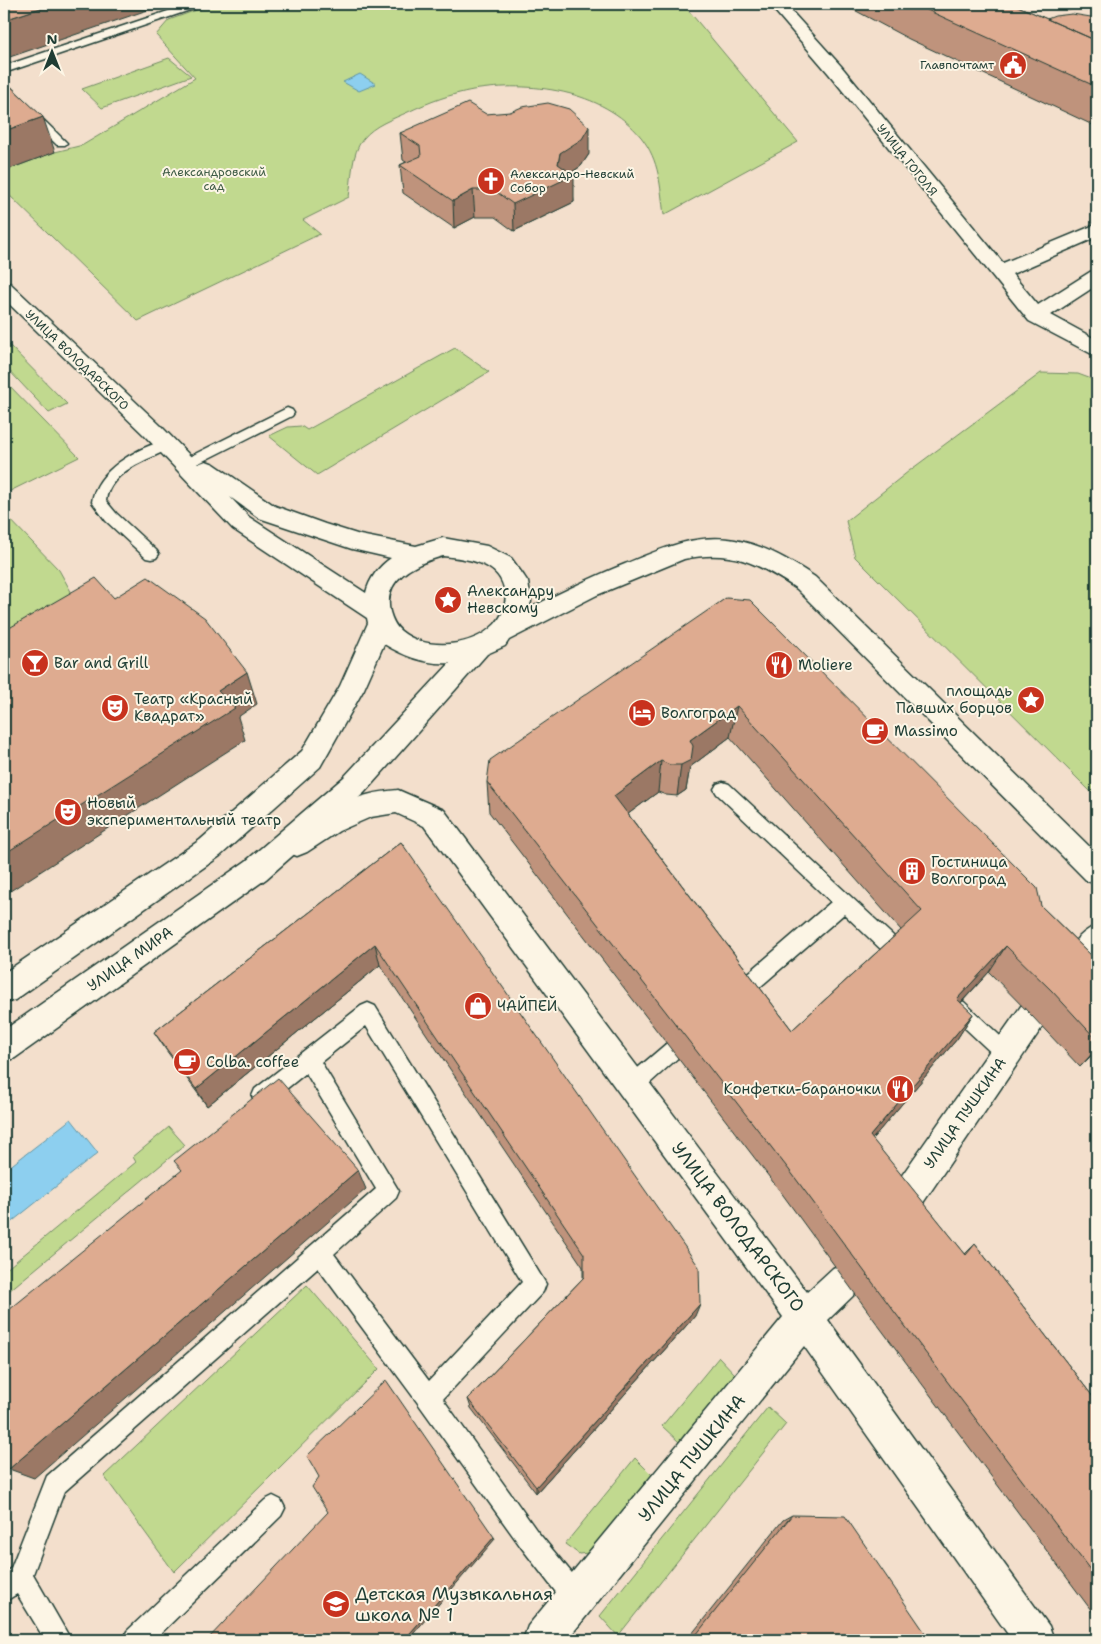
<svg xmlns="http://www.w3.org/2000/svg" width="1101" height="1644" viewBox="0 0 1101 1644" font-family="'Shantell Sans',sans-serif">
<rect width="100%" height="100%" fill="#f3dfcc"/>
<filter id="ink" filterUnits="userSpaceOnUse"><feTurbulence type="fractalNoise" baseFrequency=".02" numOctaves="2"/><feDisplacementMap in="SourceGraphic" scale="10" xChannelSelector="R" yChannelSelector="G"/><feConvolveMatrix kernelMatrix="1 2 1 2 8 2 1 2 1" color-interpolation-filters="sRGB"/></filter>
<g filter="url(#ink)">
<path fill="#c1d98f" stroke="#708b62" d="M213,4h470l115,138 -134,73c-4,-29 -4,-54 -23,-78 -39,-48 -112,-56 -168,-47 -22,4 -44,12 -65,22 -15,7 -34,13 -45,27 -12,15 -11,39 -14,58l-46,23 17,14 -182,87 -134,-131v-19l51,-19 28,-7 112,-67 -39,-43 13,-15z
M169,58l22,18 -89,32 -20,-19z
M4,340l63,64 -18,9 -45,-48z
M455,348l34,24 -172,103 -48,-39 19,-9 13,-1 6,4z
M1041,373l37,1 19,7v417l-242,-241 -9,-36 63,-50z
M4,380l75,77 -75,37z
M4,513l55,57 30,54 -85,50z
M169,1127l16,18 -181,150v-24l132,-109 -3,-5z
M307,1285l72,84 -205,203 -70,-96z
M719,1357l16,17 -56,68 -17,-16z
M768,1407l18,17 -168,212 -18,-20z
M635,1458l17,17 -64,78 -9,1 -14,-10z"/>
<path fill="#8dcfef" stroke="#6195a4" d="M360,74l16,10 -17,7 -16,-9z
M71,1119l27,34 -94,75v-57z"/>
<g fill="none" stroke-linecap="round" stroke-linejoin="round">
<g stroke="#1f3d34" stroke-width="3">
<path id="service" d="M189,4h14l-1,2 -198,67v-7z
M4,84l4,1 57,56 2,2 -2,2h-8l-53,-52z
M287,408l5,2 2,3 -2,3 -93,47h-10l-2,-3 2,-3z
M166,440l5,2 2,3 -2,3c-23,12 -62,23 -65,53l10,12 40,37 3,4 -3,4 -5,1 -5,-1 -40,-37 -14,-19c4,-32 45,-54 74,-62z
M723,782l6,2 173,160 2,6 -2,6 -7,2 -7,-2 -44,-42 -99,86 -7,3 -7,-3 -3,-6 3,-6 100,-86 -114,-108 -3,-5 3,-5z
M957,999l7,3 49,46 3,6 -3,6 -7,3 -7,-3 -49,-46 -3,-6 3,-6z
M368,1003l7,3 171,278 -3,8 -100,107 94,132 49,59 3,9 -3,9 -9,3 -9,-3 -47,-61 -101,-141 -102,-138 -254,224 -31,82 38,66h-26l-28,-46 -13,8v-28l7,-6 36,-92 329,-287 -70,-116 -37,30 -7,3 -7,-3 -3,-7 3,-7 106,-83zM366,1026l156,256 -93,99 -95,-127 62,-56 3,-7 -78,-129z
M673,1041l7,3 3,6 -3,6 -40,36 -7,2 -7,-2 -3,-7 3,-7 40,-34z
M273,1496l8,4 4,8 -4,8 -127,124h-30l3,-9 138,-131z"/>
</g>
<g stroke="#1f3d34" stroke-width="3">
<path id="minor" d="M398,790l46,20 363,482 26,-24 12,-5 12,5 5,12 -5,12 -29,28 221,306 5,14h-42l-208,-294 -237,294h-44l5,-14 255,-309 -359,-491 -28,-13 -25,4 -32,14 -32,21 -10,4 -10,-4 -4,-8c10,-20 61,-43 84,-49 10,-3 21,-4 31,-5z
M1097,925v34l-22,26 -10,4 -10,-4 -5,-9c8,-17 30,-45 47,-51z
M1032,1002l11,4 4,10 -4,10 -133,196 -12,4 -12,-4 -4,-12 4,-12 135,-192z"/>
</g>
<g stroke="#1f3d34" stroke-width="3">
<path id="tertiary" d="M769,4h16l56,62 162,197 94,-39v13l-85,37 26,31 52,-33 7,-2v15l-46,30 46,25v15l-7,-2 -61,-32 -200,-247z
M4,282l7,2 149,141 38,39 8,-3 8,3 61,42 50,18 35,11 56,11 27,-8 44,8 24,12 13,18 4,6 3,20 -3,7c32,-16 64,-32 97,-45 36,-15 71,-31 110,-24 29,5 56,21 80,37l282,277v30l-10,-3 -290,-292c-39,-26 -65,-40 -113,-30l-87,36 -88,45 -4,6 -18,8 -123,139 -98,86 -251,179 -11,4v-32l242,-169 98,-84 106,-114c-24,2 -46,-7 -66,-19l-20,45 -44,78 -100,89 -205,144 -11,3v-30l196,-133 102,-89 38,-65 28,-63 -1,-5 -134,-89 -89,-94 -140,-136zM230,497l29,21 93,31 39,9c-12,8 -22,21 -25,35l-117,-76zM443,556c25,3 58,6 62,37 2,12 -2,22 -10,31 -22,23 -68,28 -94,7 -6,-5 -9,-12 -11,-19 -8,-34 27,-49 53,-56z"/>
</g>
<use href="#service" fill="#fcf5e5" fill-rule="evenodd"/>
<use href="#minor" fill="#fcf5e5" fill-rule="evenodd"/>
<use href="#tertiary" fill="#fcf5e5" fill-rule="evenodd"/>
</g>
<path fill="#bf937c" stroke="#1f3d34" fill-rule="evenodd" d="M843,4h170l34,15 50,-1v109l-188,-88z
M1061,4h35l-1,3 -28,3z
M486,114l103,40 -8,12 -10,7 3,29 -60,29 -19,-14h-20l-21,11 -51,-35 -3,-28 6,-3 -3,-2 -3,-27z
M726,598l359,351 12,12v89l-17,17 -48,-51 -43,-44 -28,31 12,11 -16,25 -85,100 93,115 10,-10 122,158v216l-222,-297 -92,-126 -294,-383 -2,-30zM730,737l171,193 -109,100 -164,-216 30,-22 8,3 11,1 9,-6 4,-23z
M401,842l294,474 -159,177 -65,-85 -3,-9 115,-121v-11l-203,-302 -173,141 -41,-56 -12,-18z
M792,1515l138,125h-243l96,-120z"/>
<path fill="#9b7865" stroke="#1f3d34" d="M53,4h112l-161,55v-39z
M1069,4h27l-1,3 -28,3z
M43,117l12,35 -51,19v-40z
M589,127v27l-8,12 -21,14 14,-5v27l-60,29 -1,-27 45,-40 2,-11z
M473,190l2,27 -21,11 -1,-27z
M247,672l10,32 -19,13 7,23 -241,155v-41l214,-163z
M737,706l-7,31 -40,30 -4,23 -9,6 4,-31 9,-25z
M661,761l-3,31 -46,34 2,-30z
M375,944l5,21 -173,141 -11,-17z
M1006,946l-17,26 -48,52 16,-25z
M973,1014l-16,25 -100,118 13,-21z
M1097,1048v2l-17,17z
M358,1170l8,19 -332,289 -25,-9z
M700,1304l-5,12 -159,177v-6z
M494,1537l1,2 -87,101h-4z"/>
<path fill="#deab90" stroke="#1f3d34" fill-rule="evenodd" d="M4,4h49l-49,16z
M914,4h99l84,37v46z
M1072,14l25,4v23l-50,-22 8,-3z
M6,82l37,35 -39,14v-48z
M468,103l18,11 24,-2 12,-5 26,-4 21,6 20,18 -7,12 -22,14 -2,11 16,11 -61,29 -19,-14h-21l-20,11 -53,-36 21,-9 -1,-10 -20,-13z
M148,577l57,41 42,54 -29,19 17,17 -231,146v-223l92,-53 18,20z
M726,598l24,2 287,288 4,18 56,55v79l-45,-49 -46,-45 -49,53 16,15 -103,122 96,119 9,-11 122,158v177l-207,-273 -97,-131 -306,-393 3,-22zM737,706l185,205 -130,119 -178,-234 47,-35 9,4h11l10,-5 2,-14 -3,-6z
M401,842l298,425 1,37 -164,183 -68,-88 116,-122v-23l-209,-310 -179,145 -42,-57z
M278,1078l80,92 -349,299 -5,-8v-147l178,-144 -8,-9z
M386,1380l108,157 -90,103h-197l121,-128 -16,-25 7,-10 -12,-21z
M792,1515l53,1 85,124h-238z"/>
</g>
<defs>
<g id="civic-disc" transform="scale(1.4375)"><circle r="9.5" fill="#c8321e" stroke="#fcf5e5"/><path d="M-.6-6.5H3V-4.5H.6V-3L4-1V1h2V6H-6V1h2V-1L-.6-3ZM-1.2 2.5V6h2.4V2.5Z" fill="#fff"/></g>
<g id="church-disc" transform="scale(1.4375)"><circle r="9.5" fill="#c8321e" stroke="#fcf5e5"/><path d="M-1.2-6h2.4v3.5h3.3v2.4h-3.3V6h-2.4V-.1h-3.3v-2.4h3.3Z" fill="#fff"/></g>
<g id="sight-disc" transform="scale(1.4375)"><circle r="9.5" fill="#c8321e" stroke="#fcf5e5"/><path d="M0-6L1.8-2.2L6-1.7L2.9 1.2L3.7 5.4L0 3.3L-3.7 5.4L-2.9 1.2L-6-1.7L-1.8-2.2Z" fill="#fff"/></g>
<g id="bar-disc" transform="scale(1.4375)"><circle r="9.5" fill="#c8321e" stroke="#fcf5e5"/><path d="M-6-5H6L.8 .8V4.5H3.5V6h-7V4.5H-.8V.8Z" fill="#fff"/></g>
<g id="restaurant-disc" transform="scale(1.4375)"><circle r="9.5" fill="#c8321e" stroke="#fcf5e5"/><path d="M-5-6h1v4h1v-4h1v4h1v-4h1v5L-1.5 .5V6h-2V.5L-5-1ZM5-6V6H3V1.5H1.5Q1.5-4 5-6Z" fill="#fff"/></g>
<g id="theatre-disc" transform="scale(1.4375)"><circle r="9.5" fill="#c8321e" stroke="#fcf5e5"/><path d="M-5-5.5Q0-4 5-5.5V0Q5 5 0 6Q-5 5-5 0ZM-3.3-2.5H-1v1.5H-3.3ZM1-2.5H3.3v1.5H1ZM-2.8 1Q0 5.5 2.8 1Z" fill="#fff"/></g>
<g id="hotel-disc" transform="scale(1.4375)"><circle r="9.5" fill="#c8321e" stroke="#fcf5e5"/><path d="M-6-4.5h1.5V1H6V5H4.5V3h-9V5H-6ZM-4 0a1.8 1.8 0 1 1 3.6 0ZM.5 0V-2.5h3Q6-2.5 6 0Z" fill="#fff"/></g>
<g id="cafe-disc" transform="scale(1.4375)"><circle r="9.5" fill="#c8321e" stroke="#fcf5e5"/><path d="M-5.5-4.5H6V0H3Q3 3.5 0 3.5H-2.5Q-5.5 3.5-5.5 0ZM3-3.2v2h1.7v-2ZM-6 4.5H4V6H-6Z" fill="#fff"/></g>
<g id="building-disc" transform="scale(1.4375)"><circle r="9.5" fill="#c8321e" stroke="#fcf5e5"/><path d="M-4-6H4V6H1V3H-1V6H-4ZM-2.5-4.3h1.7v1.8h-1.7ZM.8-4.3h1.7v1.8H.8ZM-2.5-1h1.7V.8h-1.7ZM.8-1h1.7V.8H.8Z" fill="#fff"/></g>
<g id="shop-disc" transform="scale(1.4375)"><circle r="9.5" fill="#c8321e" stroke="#fcf5e5"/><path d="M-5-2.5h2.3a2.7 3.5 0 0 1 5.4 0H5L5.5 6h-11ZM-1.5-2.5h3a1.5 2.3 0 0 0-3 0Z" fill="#fff"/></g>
<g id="school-disc" transform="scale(1.4375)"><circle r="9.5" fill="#c8321e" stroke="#fcf5e5"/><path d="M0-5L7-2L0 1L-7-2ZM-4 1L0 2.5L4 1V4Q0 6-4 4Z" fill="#fff"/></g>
</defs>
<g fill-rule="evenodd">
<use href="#civic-disc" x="1013" y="65"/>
<use href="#church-disc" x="491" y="181"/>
<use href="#sight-disc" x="448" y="600"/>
<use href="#bar-disc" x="35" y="663"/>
<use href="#restaurant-disc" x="779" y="665"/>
<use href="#sight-disc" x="1031" y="700"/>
<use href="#theatre-disc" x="115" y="708"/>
<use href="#hotel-disc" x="642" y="713"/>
<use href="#cafe-disc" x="875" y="731"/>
<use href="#theatre-disc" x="68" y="812"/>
<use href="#building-disc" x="912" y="871"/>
<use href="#shop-disc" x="478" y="1006"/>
<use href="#cafe-disc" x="187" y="1062"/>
<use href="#restaurant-disc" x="900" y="1089"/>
<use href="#school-disc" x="336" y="1604"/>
</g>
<g text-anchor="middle" stroke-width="4" stroke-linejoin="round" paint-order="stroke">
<g font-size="12" fill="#1f3d34" stroke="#fcf5e5" text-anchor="end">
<text x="994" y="69">Главпочтамт</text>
<text x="510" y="178" text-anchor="start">Александро-Невский<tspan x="510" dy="14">Собор</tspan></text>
</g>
<g font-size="12" fill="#1f3d34" stroke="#fcf5e5">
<text transform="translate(907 160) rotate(51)" y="4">УЛИЦА ГОГОЛЯ</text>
<text transform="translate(77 360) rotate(44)" y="4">УЛИЦА ВОЛОДАРСКОГО</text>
</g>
<g font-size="12" fill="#3f5c46" stroke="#fcf5e5">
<text x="214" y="176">Александровский<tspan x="214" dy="14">сад</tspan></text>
</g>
<g font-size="15" fill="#1f3d34" stroke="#fcf5e5" text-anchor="start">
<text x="467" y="596">Александру<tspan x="467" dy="17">Невскому</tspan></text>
<text x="54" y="668">Bar and Grill</text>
<text x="798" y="670">Moliere</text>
<text x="1012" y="696" text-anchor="end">площадь<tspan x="1012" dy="17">Павших борцов</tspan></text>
<text x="134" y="704">Театр «Красный<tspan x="134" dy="17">Квадрат»</tspan></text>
<text x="661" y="718">Волгоград</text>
<text x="894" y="736">Massimo</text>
<text x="87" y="808">Новый<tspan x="87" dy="17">экспериментальный театр</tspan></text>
<text x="931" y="867">Гостиница<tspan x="931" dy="17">Волгоград</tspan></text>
<text x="497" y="1011">ЧАЙПЕЙ</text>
<text x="206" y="1067">Colba. coffee</text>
<text x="881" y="1094" text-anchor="end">Конфетки-бараночки</text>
</g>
<g font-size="15" fill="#1f3d34" stroke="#fcf5e5">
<text transform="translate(130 959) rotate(-35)" y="5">УЛИЦА МИРА</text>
<text transform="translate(965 1113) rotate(-55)" y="5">УЛИЦА ПУШКИНА</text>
</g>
<g font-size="18" fill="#1f3d34" stroke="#fcf5e5">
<text transform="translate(738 1227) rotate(53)" y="6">УЛИЦА ВОЛОДАРСКОГО</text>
<text transform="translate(692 1458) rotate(-51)" y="6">УЛИЦА ПУШКИНА</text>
</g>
<g font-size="18" fill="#1f3d34" stroke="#fcf5e5" text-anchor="start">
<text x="355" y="1600">Детская Музыкальная<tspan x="355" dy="21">школа № 1</tspan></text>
</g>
</g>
<rect width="1101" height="1644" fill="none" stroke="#fcf5e5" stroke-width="20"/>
<rect x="10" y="10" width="1081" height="1624" fill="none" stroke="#1f3d34" stroke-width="2" filter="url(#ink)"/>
<g transform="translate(52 52)" stroke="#fcf5e5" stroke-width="4" paint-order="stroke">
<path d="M0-4L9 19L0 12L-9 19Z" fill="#1f3d34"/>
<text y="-8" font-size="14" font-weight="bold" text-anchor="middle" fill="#1f3d34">N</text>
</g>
</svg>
